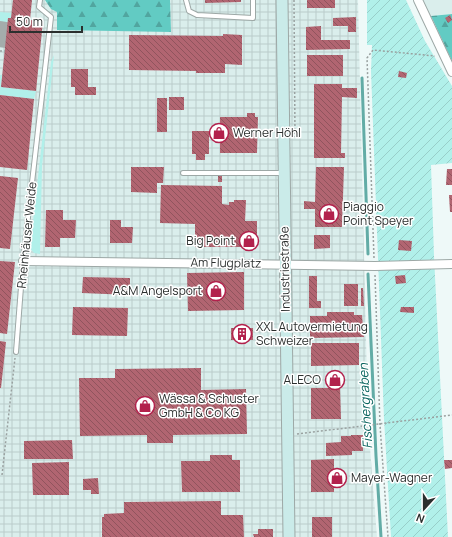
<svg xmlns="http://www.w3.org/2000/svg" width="452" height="537" viewBox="0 0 452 537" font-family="Manrope,sans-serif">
<defs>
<pattern id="industrial-grid" width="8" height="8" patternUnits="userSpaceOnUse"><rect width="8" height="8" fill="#daeeec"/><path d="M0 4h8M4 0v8" fill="none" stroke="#bbcccb"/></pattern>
<pattern id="forest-firs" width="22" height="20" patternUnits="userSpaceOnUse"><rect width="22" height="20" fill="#62cbc3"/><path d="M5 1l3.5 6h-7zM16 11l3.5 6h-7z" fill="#51a59f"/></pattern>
<pattern id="garden-furrows" width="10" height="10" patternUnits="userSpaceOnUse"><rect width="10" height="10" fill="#b1f0ea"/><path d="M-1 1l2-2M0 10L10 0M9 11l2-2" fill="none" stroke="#98cec9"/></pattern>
<pattern id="building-back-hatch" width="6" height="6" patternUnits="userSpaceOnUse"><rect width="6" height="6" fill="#b16571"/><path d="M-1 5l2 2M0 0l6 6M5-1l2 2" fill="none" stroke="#90545d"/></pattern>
</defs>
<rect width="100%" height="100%" fill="#eef9f8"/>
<path fill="#daeeec" d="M422,0h30v14l-21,2z"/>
<path fill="url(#industrial-grid)" d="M0,0h358l10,422 9,115h-377z"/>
<path fill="#b1f0ea" d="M0,12l12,1 -1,5h-3l-1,11 -7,-1z
M54,55l-12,111 -2,88 -6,-1 -4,-5 21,-186z
M0,75h2l-1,12 35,4 -2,8 -34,-4z"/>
<path fill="url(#forest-firs)" d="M45,0h125l1,32 -114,-2v-18l-6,-3z
M452,14v47l-21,-45z"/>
<path fill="url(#garden-furrows)" d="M367,0h39l19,41 27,45v77l-21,2 3,91 14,281h-57l-7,-118 -13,-348 1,-26h-5z"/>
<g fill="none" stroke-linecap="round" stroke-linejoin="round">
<path stroke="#62aca6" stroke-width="3" d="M362,78l6,176
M368,274l8,182 5,81"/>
<path stroke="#a4acab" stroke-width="26" d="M0,34l6,1"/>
</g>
<path fill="url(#building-back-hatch)" d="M13,0h19l-2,20 13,1 -7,70 -35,-4 7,-69h3z
M205,0h36v2l-36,1z
M307,0h28v8h-28z
M450,15l2,5 -4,3 -3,-5z
M356,17v15h-8v-6h-15v-8z
M321,26v14h29v9l-44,1v-23z
M223,34l19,1v30l-17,-1v9h-29v-2l-67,-1v-35l94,1z
M307,55h36v21h-36z
M71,69h17v18h8v8h-21v-8h-4z
M399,71l8,2 -1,5 -8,-1z
M314,84h28v4h15v10l-15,-1 -1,56h4v5h-31z
M0,95l34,4 -7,71 -27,-3z
M169,97h15v13h-15z
M157,98h10v34h-10z
M247,113h8v4h3l-1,36h-37v-36h27z
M192,131h17v23h-4v6h-9v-6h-4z
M131,167h33l-1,16h-6v10l-26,-1z
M316,167h28l-2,60h-27v-18h-11v-8l11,1z
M447,169h5v16h-6z
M218,173h4v9h-4z
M0,176l18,2 -8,71 -10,-1z
M161,185l61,1v18l7,1v-3h5v-2h12l-1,21h12v21l-5,5h-57v-23l-35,-1z
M449,195h3v17h-2z
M46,210h17v10h13l-1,18h-15v9h-15z
M110,220h11v7h12l-1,16h-22z
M314,235h16v13l-16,1z
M399,240l13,1 -1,10 -13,-1z
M0,261l15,1 -8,72 -7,-1z
M244,272v38l-56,1 -1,-38z
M405,275l1,8 -10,1 -1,-8z
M309,276h8v25h4v7h-12z
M83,277l47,1v17l-48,-2z
M344,284h14v22h-14z
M361,288h2l1,18h-3z
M73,307l55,1 -1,28 -55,-1z
M401,307h13v6l-14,-1z
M327,312h27v3h8l2,22 -54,1v-22h17z
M231,328h22v12h-22z
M0,341l6,1 -5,46h-1z
M311,343h48v22l-48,1z
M201,368v22l45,-1 1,45 -74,1v8h-26v-8l-67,1 -1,-58h36v-9z
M311,388h29l1,31h-30z
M351,435h12v16h-11v4l-26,1v-13l15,-1v-6h10z
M72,440l1,19h-49v-18z
M210,455h22v5h8v32h-58l-1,-31h29z
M334,459v33h-23v-32z
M444,460h8v8l-7,1z
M69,462v33h-36l-1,-32z
M98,478l1,16h-8v-4h-8v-11z
M221,501v14h22l1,22h-142v-20h2v-3l20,-1v-11z
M312,517h20v20h-20z
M258,529h15v8h-19l-1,-3h5z"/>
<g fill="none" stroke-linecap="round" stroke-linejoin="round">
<g stroke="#9da8a6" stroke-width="6">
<path id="lane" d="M186,0l3,11 8,4 56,3v-18
M183,173h101
M16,352l7,-91 28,-244 -12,-10 1,-7"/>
</g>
<g stroke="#9da8a6" stroke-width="10">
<path id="street" d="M418,0l34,72
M23,261l352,5 77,-2"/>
</g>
<g stroke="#9da8a6" stroke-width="13">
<path id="secondary" d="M282,0l7,537"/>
</g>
<path stroke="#99a1a0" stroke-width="1.5" stroke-dasharray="2 2" stroke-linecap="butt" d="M294,0l1,137
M0,51h5
M374,258l-7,-200 6,-8 62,6
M375,275l5,150 8,112
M297,434l155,-19
M2,475l13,-117"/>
<use href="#lane" stroke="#fff" stroke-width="4"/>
<use href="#street" stroke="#fff" stroke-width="8"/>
<use href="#secondary" stroke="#caebe9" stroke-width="11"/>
</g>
<defs>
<g id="shop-ring" transform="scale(1)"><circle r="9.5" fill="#fff" stroke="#b2214c" stroke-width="1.5"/><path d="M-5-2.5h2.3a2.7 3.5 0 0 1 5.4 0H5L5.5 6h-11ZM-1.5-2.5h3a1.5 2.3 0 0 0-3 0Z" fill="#b2214c"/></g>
<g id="building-ring" transform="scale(1)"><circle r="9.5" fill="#fff" stroke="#b2214c" stroke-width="1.5"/><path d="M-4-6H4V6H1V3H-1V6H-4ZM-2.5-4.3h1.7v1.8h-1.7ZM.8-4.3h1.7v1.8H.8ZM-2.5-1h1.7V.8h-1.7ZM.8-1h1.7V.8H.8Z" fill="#b2214c"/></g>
</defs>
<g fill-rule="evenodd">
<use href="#shop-ring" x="219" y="133"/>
<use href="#shop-ring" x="329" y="214"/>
<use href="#shop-ring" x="249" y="241"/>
<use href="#shop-ring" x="216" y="291"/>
<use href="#building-ring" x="242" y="334"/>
<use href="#shop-ring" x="335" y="380"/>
<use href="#shop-ring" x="145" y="406"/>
<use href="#shop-ring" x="337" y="478"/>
</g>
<g text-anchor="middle" stroke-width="3" stroke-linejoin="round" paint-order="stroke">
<g font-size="12" fill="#2b2f2e" stroke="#fff" text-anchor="start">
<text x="233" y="137">Werner Höhl</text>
<text x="343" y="211">Piaggio<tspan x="343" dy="14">Point Speyer</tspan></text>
<text x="235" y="245" text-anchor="end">Big Point</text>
<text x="202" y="295" text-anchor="end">A&amp;M Angelsport</text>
<text x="256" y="331">XXL Autovermietung<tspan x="256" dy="14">Schweizer</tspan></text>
<text x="321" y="384" text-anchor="end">ALECO</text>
<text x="159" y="403">Wässa &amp; Schuster<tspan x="159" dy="14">GmbH &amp; Co KG</tspan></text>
<text x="351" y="482">Mayer-Wagner</text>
</g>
<g font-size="12" fill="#2b2f2e" stroke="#fff">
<text transform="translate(27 235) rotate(-84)" y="4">Rheinhäuser Weide</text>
<text transform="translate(226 263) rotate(1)" y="4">Am Flugplatz</text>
<text transform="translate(285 269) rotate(-91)" y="4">Industriestraße</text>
</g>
<g font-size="13" font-style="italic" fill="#0b6660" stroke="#fff">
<text transform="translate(365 406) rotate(-93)" y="5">Fischergraben</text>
</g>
</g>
<g transform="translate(424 509) rotate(201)" stroke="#ffffff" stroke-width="3" paint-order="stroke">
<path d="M0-3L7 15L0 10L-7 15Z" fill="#2b2f2e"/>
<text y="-6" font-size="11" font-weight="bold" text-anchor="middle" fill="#2b2f2e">N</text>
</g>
<path d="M10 26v6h72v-6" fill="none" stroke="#2b2f2e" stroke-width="2"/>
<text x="16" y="26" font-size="12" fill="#2b2f2e" stroke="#ffffff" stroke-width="3" paint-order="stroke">50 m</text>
</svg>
